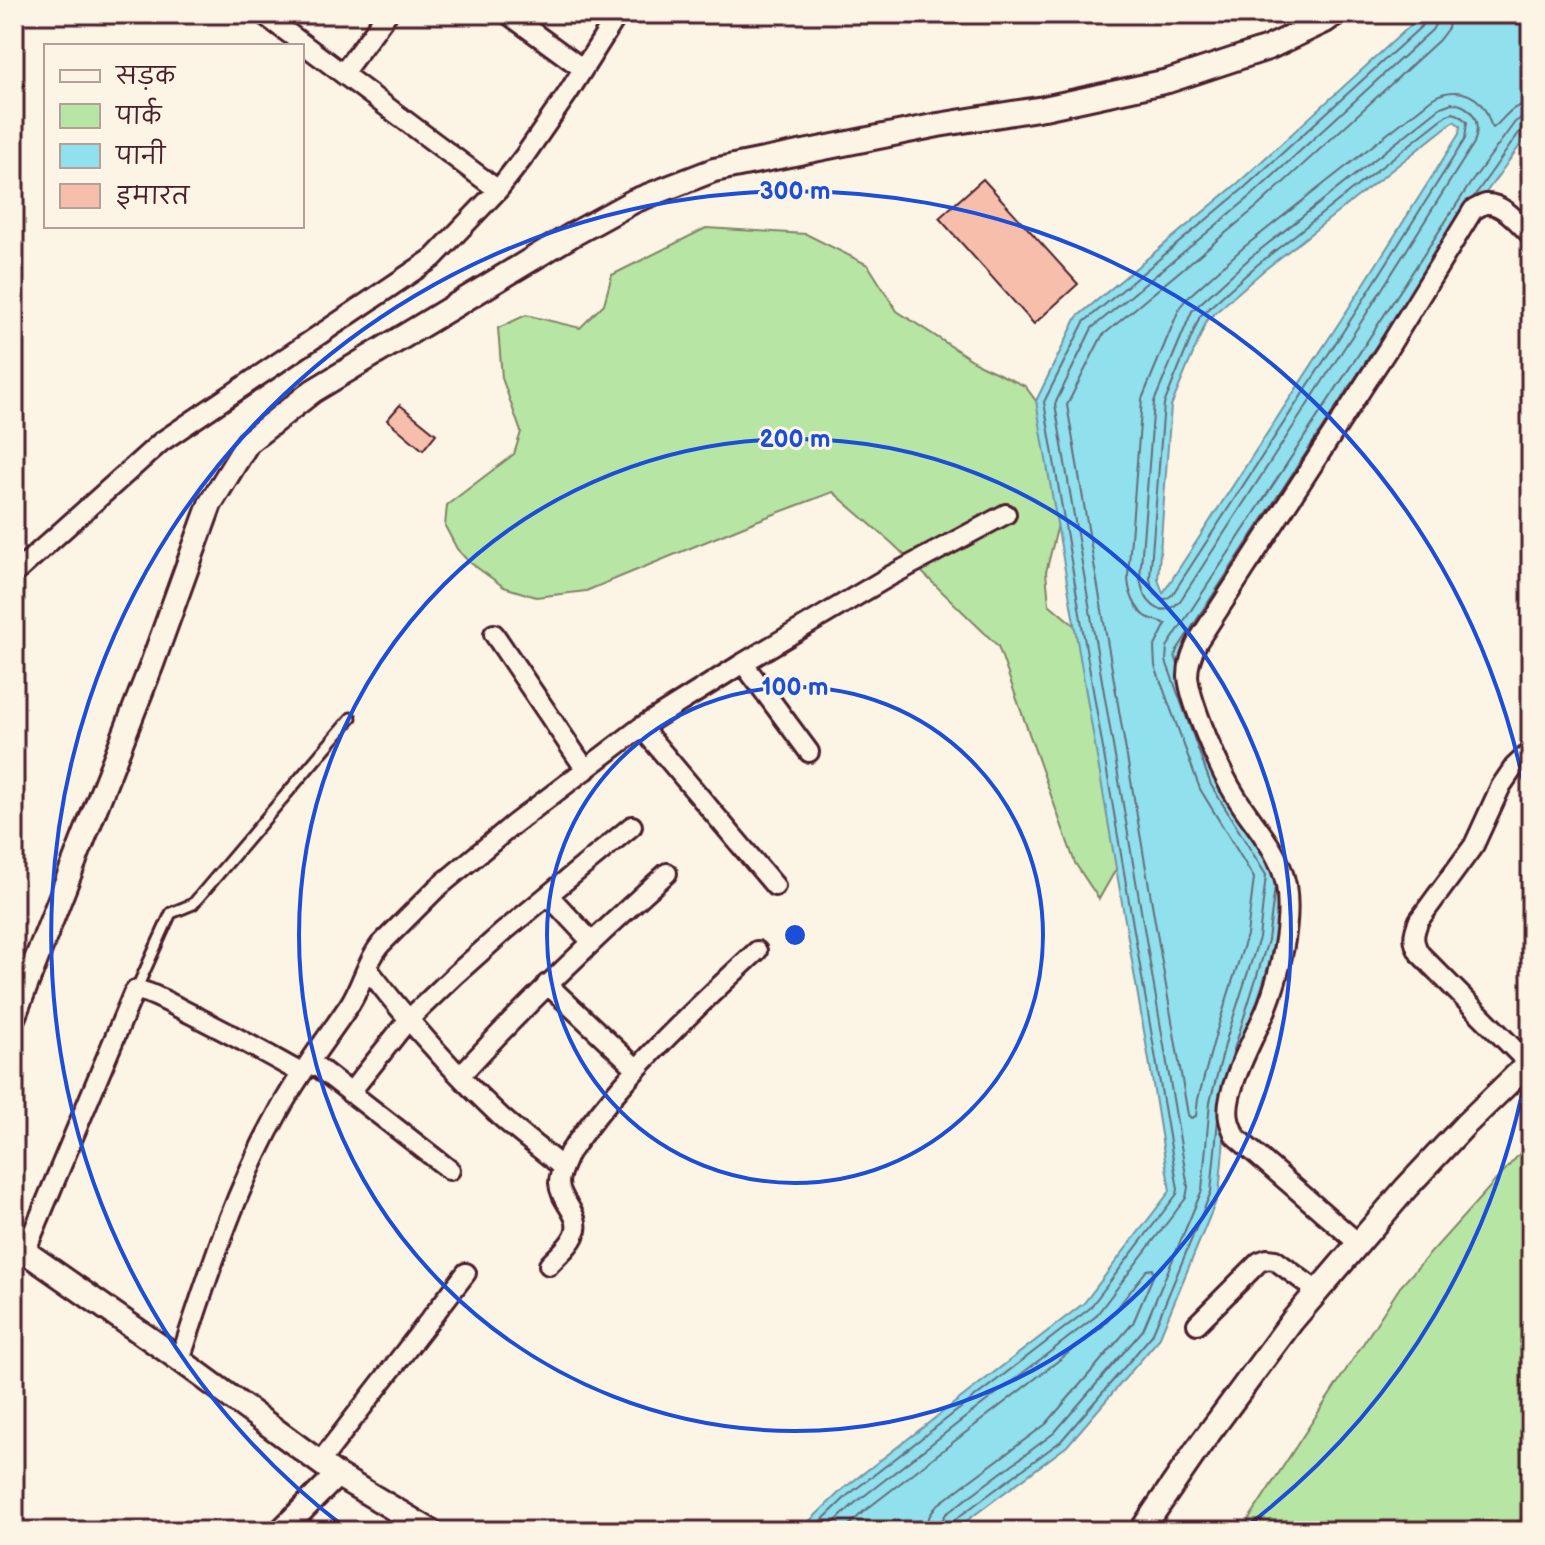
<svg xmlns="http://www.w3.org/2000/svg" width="1545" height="1545" viewBox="0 0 1545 1545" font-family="'Balsamiq Sans','Playpen Sans Deva',sans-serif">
<rect width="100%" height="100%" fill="#fcf5e5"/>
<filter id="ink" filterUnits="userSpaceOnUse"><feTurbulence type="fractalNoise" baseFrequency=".0125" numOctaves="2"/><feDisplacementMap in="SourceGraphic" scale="16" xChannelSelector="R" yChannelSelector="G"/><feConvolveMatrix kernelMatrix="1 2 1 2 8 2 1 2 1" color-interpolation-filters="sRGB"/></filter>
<g filter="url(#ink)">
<path fill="#b7e5a3" stroke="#808267" stroke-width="2" d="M706,228l100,6 62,31 29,46 83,54 45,21 30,41 9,74 -18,71 3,32 46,39 29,212 -25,44 -24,-36 -77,-217 -105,-102 -60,-52 -77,29 -170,70 -50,6 -32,-10 -36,-26 -11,-12 -12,-23 2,-21 67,-51 7,-22 -19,-54 -4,-50 28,-13 54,13 24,-24 8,-29z
M1531,1141v390h-290l159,-244z"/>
<path fill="#90e0ee" stroke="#7493a0" stroke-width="2" fill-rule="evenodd" d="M1423,14h108v116l-46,64 -302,461 44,123 58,92 -9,72 -32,100 -17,64 -8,88 -60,145 -92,107 -114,85h-154l44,-42 241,-186 86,-112 -19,-119 -115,-671 41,-84 161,-134zM1454,121l6,5 -1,8 -109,172 -187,287 -5,-14 13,-173 36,-86 56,-49z"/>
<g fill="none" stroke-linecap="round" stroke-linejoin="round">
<path stroke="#666c79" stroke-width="2" d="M1450,14l-2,14 -9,12 -181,166 -156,130 -35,69 121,710 3,3 5,-2 2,-17 18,-66 31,-98 7,-57 -54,-89 -45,-123 -1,-18 12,-24c-6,-3 -13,-4 -19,-7 -13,-8 -19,-27 -19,-41l14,-177 38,-92 7,-9 57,-51 189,-149c19,-11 41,-7 52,12 4,7 4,13 8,18 15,-12 16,-23 38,-24
M1452,103c23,3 29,21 22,40l-109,173 -185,285c-21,21 -37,-1 -40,-23l14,-176 38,-91 59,-54 190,-150z
M1453,113l6,2 8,7 -2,17 -108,171 -185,285 -6,4c-11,0 -15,-11 -16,-21l14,-174 36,-88 57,-51 190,-150z
M1473,198l48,-68 5,-4h5
M1178,664l-3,-8 2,-6 214,-327
M1231,1059l37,-119 7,-53
M811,1531l37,-36 241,-186 88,-115 1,-5 -134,-787 40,-80 159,-133 182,-166 3,-9
M825,1531l30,-28 240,-186 91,-119 2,-11 -133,-783 37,-76 158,-131 182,-167 4,-7 2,-9
M843,1531l20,-19 240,-186 44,-56 6,-1 1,5 -21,49 -87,101 -110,82 -7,11 -2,14
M939,1531l2,-9 5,-8 108,-81 89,-103 59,-140 8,-88 17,-65 32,-99 7,-63 -55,-90 -45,-124 1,-14 303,-463 45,-62 8,-5 8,-1
M949,1531l1,-6 3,-4 108,-80 91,-106 59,-143 7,-73"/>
</g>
<path fill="#f6beab" stroke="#4a1f2b" stroke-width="2" d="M983,179l95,105 -44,40 -95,-106z
M400,405l36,29 -13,16 -36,-30z"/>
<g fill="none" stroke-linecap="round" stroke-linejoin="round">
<g stroke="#4a1f2b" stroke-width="15">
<path id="service" d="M136,990l35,-77 22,-9 158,-186"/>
</g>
<g stroke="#4a1f2b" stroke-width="24">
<path id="minor" d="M263,14l235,176
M508,14l75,55
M343,73l44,-59
M14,574l147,-132 272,-184 65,-68 25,-32 45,-65 50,-79
M494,634l92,136
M743,663l66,89
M641,727l134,159
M549,896l42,45
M367,968c41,53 84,102 133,148 20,18 42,34 62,51
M547,984l89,84
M310,1061l140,109
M1528,1063l-108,-109c-8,-13 -7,-20 -1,-34l55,-75 27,-59 13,-19 17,-16
M460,1076c65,-72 135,-138 207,-203
M350,1093l58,-73 47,-45 47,-42 130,-107
M1358,1243l-123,-107c-2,-5 -5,-11 -6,-17 -6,-27 26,-83 37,-109 14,-35 26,-87 20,-125 -7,-36 -33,-60 -51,-90 -15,-24 -45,-92 -47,-119 0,-13 4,-23 10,-35l191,-294 84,-137c0,0 11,-6 12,-6 18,-2 35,21 46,31
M25,1252l108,-258 3,-4c16,2 33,13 47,20 40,20 79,41 118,63
M549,1265c8,-9 20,-18 25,-29 10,-20 -14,-33 -15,-53 0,-10 6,-20 10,-30 53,-76 120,-139 188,-202
M1197,1324l62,-62 8,-3 8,1 42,31
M180,1360c28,-85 55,-170 99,-249 20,-38 47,-71 71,-107 12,-19 16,-41 30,-59l56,-56 78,-65 127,-97 102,-64 147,-87 116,-62
M319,1463l147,-190"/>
</g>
<g stroke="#4a1f2b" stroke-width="28">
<path id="tertiary" d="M14,1016l138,-352 58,-160 38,-62 65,-51 259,-156 62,-34 80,-31 224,-45 106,-17 124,-27 100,-33 57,-27 10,-7
M14,1244l166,116 157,115 94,56
M281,1531l56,-56
M1141,1531l57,-83 94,-127 114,-133 59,-63 66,-64"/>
</g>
<use href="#service" stroke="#fcf5e5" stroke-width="9"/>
<use href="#minor" stroke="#fcf5e5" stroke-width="18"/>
<use href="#tertiary" stroke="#fcf5e5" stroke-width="22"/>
</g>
</g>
<g fill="none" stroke="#1d4ed8" stroke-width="4">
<circle cx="795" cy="935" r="248"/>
<circle cx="795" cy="935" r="496"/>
<path d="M1531 1045A744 744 0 0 1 1243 1529M347 1529A744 744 0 1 1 1531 825"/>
</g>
<circle cx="795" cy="935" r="12" fill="#1d4ed8" stroke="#fcf5e5" stroke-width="4"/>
<g font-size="24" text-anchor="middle" font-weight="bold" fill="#1d4ed8" stroke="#fcf5e5" stroke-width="6" stroke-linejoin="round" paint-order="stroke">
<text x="795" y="199">300 m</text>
<text x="795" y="447">200 m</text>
<text x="795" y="695">100 m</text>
</g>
<rect width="1545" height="1545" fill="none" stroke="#fcf5e5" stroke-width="48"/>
<rect x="24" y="24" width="1497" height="1497" fill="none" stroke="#4a1f2b" stroke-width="3" filter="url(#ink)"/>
<rect x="44" y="44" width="260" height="184" fill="#fcf5e5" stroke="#b59f9b" stroke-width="2"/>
<rect x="60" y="70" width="40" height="12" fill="#fcf5e5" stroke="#b59f9b" stroke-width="2"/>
<text x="116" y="84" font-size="24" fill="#4a1f2b">सड़क</text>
<rect x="60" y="104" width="40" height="24" fill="#b7e5a3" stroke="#b59f9b" stroke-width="2"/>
<text x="116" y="124" font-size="24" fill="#4a1f2b">पार्क</text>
<rect x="60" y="144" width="40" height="24" fill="#90e0ee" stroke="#b59f9b" stroke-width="2"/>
<text x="116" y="164" font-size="24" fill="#4a1f2b">पानी</text>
<rect x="60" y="184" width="40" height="24" fill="#f6beab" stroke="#b59f9b" stroke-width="2"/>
<text x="116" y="204" font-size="24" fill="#4a1f2b">इमारत</text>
</svg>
